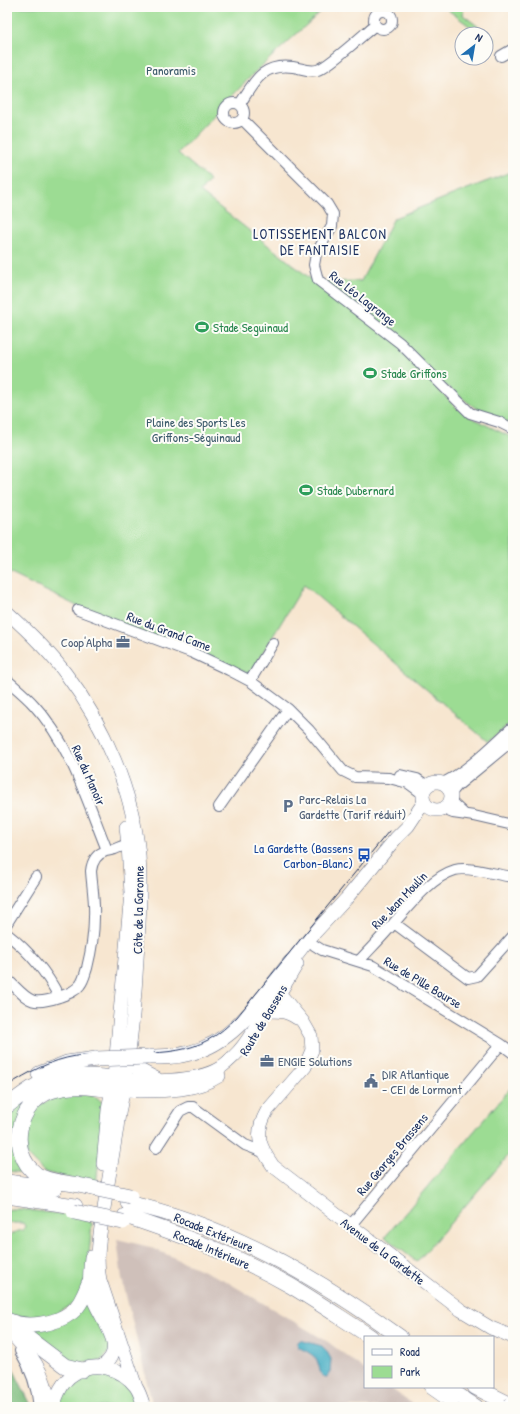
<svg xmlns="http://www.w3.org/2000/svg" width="520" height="1414" viewBox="0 0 520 1414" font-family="'Patrick Hand',sans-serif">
<rect width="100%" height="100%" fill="#fdfcf7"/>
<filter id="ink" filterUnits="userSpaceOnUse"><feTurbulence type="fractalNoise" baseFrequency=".025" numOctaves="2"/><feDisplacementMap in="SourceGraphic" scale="8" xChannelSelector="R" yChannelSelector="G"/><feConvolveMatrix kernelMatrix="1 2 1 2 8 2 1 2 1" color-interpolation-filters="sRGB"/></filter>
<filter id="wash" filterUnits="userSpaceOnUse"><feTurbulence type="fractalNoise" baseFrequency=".012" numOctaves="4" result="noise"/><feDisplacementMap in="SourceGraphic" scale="16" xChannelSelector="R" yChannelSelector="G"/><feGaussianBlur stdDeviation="0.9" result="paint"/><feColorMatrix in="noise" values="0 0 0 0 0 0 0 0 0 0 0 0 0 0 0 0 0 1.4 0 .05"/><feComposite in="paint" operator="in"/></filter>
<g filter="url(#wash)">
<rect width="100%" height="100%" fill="#f7e6d0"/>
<path fill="#cfc0ba" d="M117,1239l33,8 74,33 104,62 37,28v17h24l27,20h-263l-31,-128z"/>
<path fill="#9cdc93" stroke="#5c8678" d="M12,7h314l-71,65 -77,81 32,27 -10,12 115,90 46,-1 33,-63 119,-47v254l-39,-18 -73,-55 55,55 18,12 39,19v283l-25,21 -184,-157 -54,89 -171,-67 -72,-35v-560z
M444,7h20l-1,8 33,25 -4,3 -6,-4v-5h-6z
M513,1085v65l-96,112 -32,-25z
M63,1095c17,0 42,-6 41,19l-8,71 -52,-13 -17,-17 -2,-27 13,-22 16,-9z
M24,1096l2,77 -19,-2v-62z
M11,1209h8l59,7 14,7 -5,52 -11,27 -26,16 -43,-2v-79l8,-5 8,-2 2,-4 -2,-3h-16v-13z
M88,1296l24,52 -11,13 -30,3 -43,-36 27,-4z
M98,1372l21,5 12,13 7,17h-81l11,-22 18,-11z"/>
<path fill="#7dbc7d" stroke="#4c766e" d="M7,1357l23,46v4h-23z"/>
<path fill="#42acc2" stroke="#2e6e90" d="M300,1340l22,6 4,4 5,9 -1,14 -3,4h-4c-4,-5 -3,-10 -6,-16 -3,-7 -12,-10 -19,-14l-1,-4z"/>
</g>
<g filter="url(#ink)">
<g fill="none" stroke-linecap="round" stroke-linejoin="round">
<g stroke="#686f86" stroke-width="12">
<path id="minor" d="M374 20a9 9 0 1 1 18 0a9 9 0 1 1-18 0Z
M501,56l12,-7
M224 113a10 10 0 1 1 20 0a10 10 0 1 1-20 0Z
M240,104c14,-22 22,-41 53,-37 8,1 15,5 24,3 10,-2 47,-36 58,-45
M242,119l85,85 6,10 -1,12 -16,28 -2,11 4,15 82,63 70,70 29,9 14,7
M78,610l115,43 36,17 21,11 38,28 21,21 34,41 12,6 34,1 19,5 15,11
M7,680c9,8 19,16 27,25 37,40 53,96 73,145
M250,681l23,-38
M400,775l17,4 10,7
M443,783c25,-12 49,-37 70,-56
M451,793l6,-7 56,-46
M450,801l13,12
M219,807l69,-98
M443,809l10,4 21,3 39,9
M7,923l29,-46
M394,923l74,55 9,-2 36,-40
M7,934c23,18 39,37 52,63
M314,945l8,5 51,16 128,78 12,9
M359,961c11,-12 23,-24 34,-37 16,-18 38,-47 62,-54 14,-4 42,5 58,7
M7,979c21,20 22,28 52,18 8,-3 16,-5 21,-12 4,-5 5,-11 7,-17 4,-16 7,-34 7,-51 1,-15 -2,-31 -3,-46 1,-9 5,-17 15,-20 3,-1 6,-1 9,-2 5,-2 8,-4 13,-4l4,3
M156,1148l24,-37 8,-4h5l52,38 18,7
M350,1226l151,-182
M20,1351c11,18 17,35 19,56"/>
</g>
<g stroke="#686f86" stroke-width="14">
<path id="major" d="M7,612c21,19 42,39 59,62 38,50 67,118 73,181 2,28 1,57 -1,85 -2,44 -5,89 -12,132 -2,19 -7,37 -9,56 -4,25 -8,50 -12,74 -4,26 -10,53 -5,78l36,107
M423 796a14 14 0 1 1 28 0a14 14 0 1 1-28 0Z
M286,970l5,-8 17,-22 38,-41 50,-61 12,-12 16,-24
M280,994l23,28 8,14 1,14 -7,17 -38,44c-13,23 -8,35 6,55l188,144 30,18 22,9
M275,1001l22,-37
M269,1011c13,0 17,0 28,7
M128,1060l8,8 21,11
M117,1079c27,3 79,4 103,-11 4,-3 10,-8 14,-12 17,-16 29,-44 40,-65
M115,1090c9,-1 17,1 25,1 26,0 56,0 79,-15
M103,1164l5,-54 6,-32 17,-185 -3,-48 -2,-18
M91,1257c-1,12 -3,24 0,36 6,24 40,55 11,73
M7,1330c25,24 38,41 43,77
M53,1407c4,-12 9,-26 21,-33 20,-14 48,-6 62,13 4,6 6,13 8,20"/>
</g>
<g stroke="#686f86" stroke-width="16">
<path id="highway" d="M148,1057c14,0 28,0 42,-4 47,-11 72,-57 101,-91
M39,1074l28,-11 29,-4
M7,1106c8,-6 17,-13 25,-18 25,-16 54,-13 82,-10
M7,1182l48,6
M78,1185c-13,-3 -31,-3 -42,-11 -29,-23 -18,-71 15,-83 19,-7 42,-4 61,-1
M7,1196l68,10
M128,1203c100,22 190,75 272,134
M125,1216c57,19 114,40 166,70 27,16 53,34 80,51
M7,1320c19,9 48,5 65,-8 9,-7 13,-19 17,-29
M8,1323l57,43 17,4
M432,1387l20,14
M446,1387l30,20
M475,1387l38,19"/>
</g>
<use href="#minor" stroke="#fff" stroke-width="10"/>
<use href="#major" stroke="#fff" stroke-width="13"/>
<use href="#highway" stroke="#fff" stroke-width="15"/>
<path stroke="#1b2f5e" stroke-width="1" d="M7,1086c22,-14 44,-26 69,-30 42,-7 94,5 132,-16 11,-6 20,-14 29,-23l152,-186"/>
<g stroke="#686f86" stroke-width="16" stroke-linecap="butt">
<path id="highway-bridge" d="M96,1059l52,-2
M78,1185l52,11
M74,1212l49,10
M508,1407l5,-3"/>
</g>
<use href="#highway-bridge" stroke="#fff" stroke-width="15"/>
</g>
</g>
<defs>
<g id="stadium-bare" transform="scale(1.08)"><path d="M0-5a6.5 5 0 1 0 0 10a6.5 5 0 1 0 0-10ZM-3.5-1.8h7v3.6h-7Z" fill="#2e9e5b" stroke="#fdfcf7" stroke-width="2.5" paint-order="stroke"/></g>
<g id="office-bare" transform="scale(1.08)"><path d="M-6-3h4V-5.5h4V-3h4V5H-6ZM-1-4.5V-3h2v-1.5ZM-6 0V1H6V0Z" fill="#5c6f8a" stroke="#fdfcf7" stroke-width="2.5" paint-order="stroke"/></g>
<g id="parking-bare" transform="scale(1.08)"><path d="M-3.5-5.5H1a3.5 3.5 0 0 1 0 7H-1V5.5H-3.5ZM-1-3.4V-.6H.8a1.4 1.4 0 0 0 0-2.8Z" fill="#5c6f8a" stroke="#fdfcf7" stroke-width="2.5" paint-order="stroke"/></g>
<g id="bus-bare" transform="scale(1.08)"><path d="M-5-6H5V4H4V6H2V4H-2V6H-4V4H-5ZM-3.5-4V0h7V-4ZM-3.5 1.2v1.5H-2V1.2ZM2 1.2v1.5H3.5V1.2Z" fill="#1a4fb4" stroke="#fdfcf7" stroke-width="2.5" paint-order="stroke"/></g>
<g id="civic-bare" transform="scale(1.08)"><path d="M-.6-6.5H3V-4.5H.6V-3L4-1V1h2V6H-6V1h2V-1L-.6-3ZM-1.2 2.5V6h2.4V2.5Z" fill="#5c6f8a" stroke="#fdfcf7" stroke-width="2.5" paint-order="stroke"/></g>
</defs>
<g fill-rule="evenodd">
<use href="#stadium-bare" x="202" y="327"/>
<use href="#stadium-bare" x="370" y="373"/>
<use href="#stadium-bare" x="306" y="490"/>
<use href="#office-bare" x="123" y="642"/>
<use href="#parking-bare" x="288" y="806"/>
<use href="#bus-bare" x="364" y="855"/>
<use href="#office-bare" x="267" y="1061"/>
<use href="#civic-bare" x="371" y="1081"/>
</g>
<g text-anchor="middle" stroke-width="4" stroke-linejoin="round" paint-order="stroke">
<g font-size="13" fill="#3b5a6b" stroke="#fdfcf7">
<text x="171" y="75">Panoramis</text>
<text x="196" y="427">Plaine des Sports Les<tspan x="196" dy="15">Griffons-Séguinaud</tspan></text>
</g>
<g font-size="13" fill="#1b2f5e" stroke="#fdfcf7">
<text transform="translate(363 298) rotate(38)" y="5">Rue Léo Lagrange</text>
<text transform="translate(169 631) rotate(21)" y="5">Rue du Grand Came</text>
<text transform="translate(89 775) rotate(66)" y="5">Rue du Manoir</text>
<text transform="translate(399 900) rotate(-46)" y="5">Rue Jean Moulin</text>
<text transform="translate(138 910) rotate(-89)" y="5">Côte de la Garonne</text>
<text transform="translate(423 982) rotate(31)" y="5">Rue de Pille Bourse</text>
<text transform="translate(263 1020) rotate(-59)" y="5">Route de Bassens</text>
<text transform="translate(392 1154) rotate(-50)" y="5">Rue Georges Brassens</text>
<text transform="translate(214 1232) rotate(22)" y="5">Rocade Extérieure</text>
<text transform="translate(212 1249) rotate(23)" y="5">Rocade Intérieure</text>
<text transform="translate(383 1251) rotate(37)" y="5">Avenue de la Gardette</text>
</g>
<g font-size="13" fill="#27864d" stroke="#fdfcf7" text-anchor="start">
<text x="213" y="332">Stade Seguinaud</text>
<text x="381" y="378">Stade Griffons</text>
<text x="317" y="495">Stade Dubernard</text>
</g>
<g font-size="13" fill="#4e5e75" stroke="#fdfcf7" text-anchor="start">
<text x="112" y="647" text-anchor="end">Coop'Alpha</text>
<text x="299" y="804">Parc-Relais La<tspan x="299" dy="15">Gardette (Tarif réduit)</tspan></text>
<text x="278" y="1066">ENGIE Solutions</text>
<text x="382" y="1079">DIR Atlantique<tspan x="382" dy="15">- CEI de Lormont</tspan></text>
</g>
<g font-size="13" fill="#164399" stroke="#fdfcf7" text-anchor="end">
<text x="353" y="853">La Gardette (Bassens<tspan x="353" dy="15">Carbon-Blanc)</tspan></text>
</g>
<g font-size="14" letter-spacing="1" fill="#1b2f5e" stroke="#fdfcf7">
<text x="320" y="239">LOTISSEMENT BALCON<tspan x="320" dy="16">DE FANTAISIE</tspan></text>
</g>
</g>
<rect width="520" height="1414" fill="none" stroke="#fdfcf7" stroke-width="24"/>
<rect x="364" y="1336" width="130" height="52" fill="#fdfcf7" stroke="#a3aaba"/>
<rect x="372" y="1349" width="20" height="6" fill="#ffffff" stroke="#a3aaba"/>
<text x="400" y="1356" font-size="12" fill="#1b2f5e">Road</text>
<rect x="372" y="1366" width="20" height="12" fill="#9cdc93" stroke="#a3aaba"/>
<text x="400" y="1376" font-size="12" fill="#1b2f5e">Park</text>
<g transform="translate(474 46) rotate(31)"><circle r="19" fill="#fdfcf7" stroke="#a3aaba"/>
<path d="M0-3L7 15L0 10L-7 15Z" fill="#1f6fb2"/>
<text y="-6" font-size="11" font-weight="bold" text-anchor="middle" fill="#1b2f5e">N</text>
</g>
</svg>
